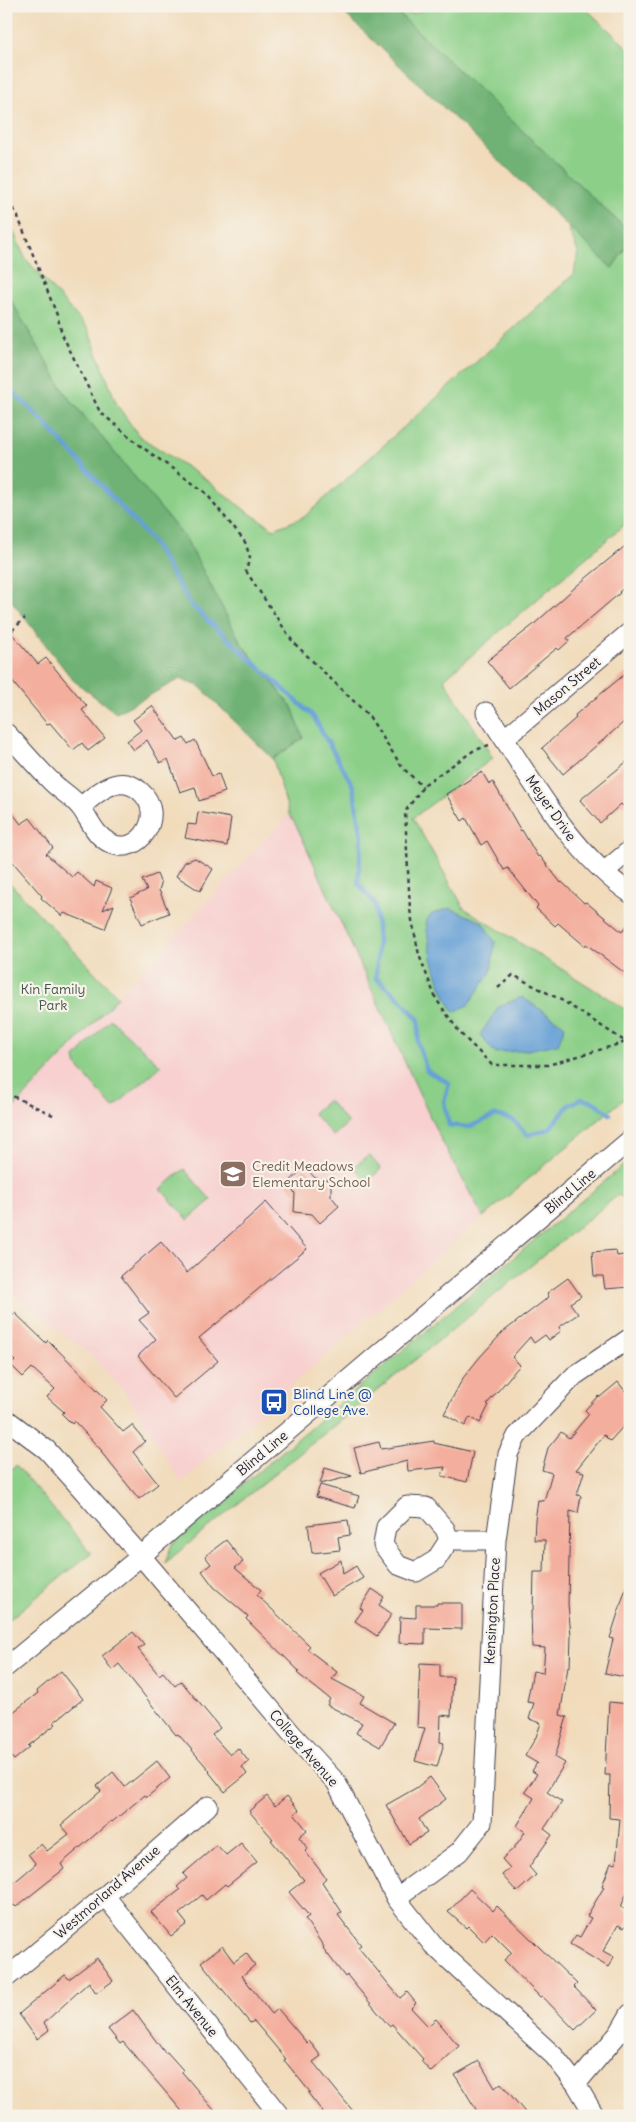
<svg xmlns="http://www.w3.org/2000/svg" width="636" height="2122" viewBox="0 0 636 2122" font-family="Delius,sans-serif">
<rect width="100%" height="100%" fill="#f7f3e8"/>
<filter id="ink" filterUnits="userSpaceOnUse"><feTurbulence type="fractalNoise" baseFrequency=".02" numOctaves="2"/><feDisplacementMap in="SourceGraphic" scale="10" xChannelSelector="R" yChannelSelector="G"/><feConvolveMatrix kernelMatrix="1 2 1 2 8 2 1 2 1" color-interpolation-filters="sRGB"/></filter>
<filter id="wash" filterUnits="userSpaceOnUse"><feTurbulence type="fractalNoise" baseFrequency=".0096" numOctaves="4" result="noise"/><feDisplacementMap in="SourceGraphic" scale="20" xChannelSelector="R" yChannelSelector="G"/><feGaussianBlur stdDeviation="1.12" result="paint"/><feColorMatrix in="noise" values="0 0 0 0 0 0 0 0 0 0 0 0 0 0 0 0 0 1.4 0 .05"/><feComposite in="paint" operator="in"/></filter>
<g filter="url(#wash)">
<rect width="100%" height="100%" fill="#f1dbbb"/>
<path fill="#f7d0cf" d="M289,814l9,15 139,303 46,85 -302,265 -56,-89 -34,-38 -85,-66v-173z"/>
<path fill="#8bcf88" stroke="#567862" fill-rule="evenodd" d="M432,6h151l47,44v183l-235,-223 18,4z
M6,215l19,43 63,71 29,76 22,31 66,43 41,32 28,18 30,-12 270,-243 4,-22 -11,-27 45,43 18,-27v279l-186,159 49,79 -80,60 51,90 166,104v82l-147,123 -46,-85 -139,-303 -9,-15 -16,-55 30,-21 -11,-31 -51,-64 -55,-104 -121,-146 -59,-101zM450,908l27,81 -9,16z
M6,879l112,118 -112,119z
M110,1019l51,47 -48,42 -36,-42 -2,-8z
M328,1100l20,23 -15,13 -20,-23z
M369,1155l12,14 -14,13 -13,-15z
M630,1160v41l-12,-6 -453,368 7,-19z
M184,1169l27,31 -23,20 -27,-31z
M16,1465l75,88 -85,69v-147z"/>
<path fill="#70b274" stroke="#496a58" d="M337,6h54l239,227v8l-18,27z
M6,292l59,101 121,146 55,104 51,64 11,31 -30,21 -74,-73 -19,-7 -64,34 -43,-33 -67,-86z"/>
<path fill="#66a0d6" stroke="#446188" d="M450,908l32,14 13,20 -4,30 -23,33 -14,7c-17,-28 -25,-60 -28,-91l6,-7z
M522,997l43,29 -7,18 -31,6 -32,3 -15,-18 19,-29z"/>
<g fill="none" stroke-linecap="round" stroke-linejoin="round">
<path stroke="#66a0d6" stroke-width="4.5" d="M6,385l38,37 107,118 40,65 122,111 40,70 9,50 -4,47 17,21 3,36 -2,38 21,18 22,24 -1,23 9,28 22,12 -5,19 5,23 20,2 27,-12 17,5 15,15 21,-6 20,-24 12,-6 13,3 16,12"/>
</g>
<g id="blocks">
<path fill="#f4ae9d" d="M630,542v41l-11,9 1,1 -53,45 2,3 -10,9 -2,-2 -48,40 -22,-27 45,-35 48,-43z
M6,627l32,37 8,-6 41,48 -5,4 23,28 -17,13 -6,-8 -9,7 -23,-27 -3,1 -41,-50z
M630,670v47l-67,57 -21,-26 34,-30 -1,-3z
M152,706l26,35 6,-3 4,6 7,-4 17,36 7,-2 6,18 -26,9 -4,-14 -15,5 -12,-33 -8,4 -13,-23 -13,10 -7,-9 14,-11 -8,-10z
M630,759v41l-7,6 -2,-2 -21,19 -20,-23z
M482,772l7,12 4,-2 28,49 1,-1 16,27 2,-1 21,27 1,-1 22,21 2,-1 36,30 8,-11v56l-44,-33 -1,2 -27,-23 -3,3 -19,-18 2,-2 -30,-38 -4,2 -17,-29 -6,4 -15,-27 -4,3 -16,-27z
M6,805l15,19 9,-6 23,30 -7,6 26,23 5,-5 17,15 2,-6 16,7 -9,22 11,-5 -9,24 -41,-16 -2,3 -21,-18 1,-2 -36,-42z
M198,812l33,6 -4,28 -42,-8 3,-14 8,1z
M195,858l18,11 -13,22 -24,-15 9,-14z
M157,874l4,10 -2,6 10,23 -27,11 -12,-26 17,-8 -5,-10z
M305,1167l10,11 16,2v16l8,10 -19,17 -8,-9 -18,-2 1,-19 -8,-9z
M266,1202l41,47 -108,89 19,23 -44,37 -36,-42 18,-17 -17,-19 10,-7 -28,-37 40,-34 26,31z
M616,1250l1,6 13,-2v33l-25,2 -2,-13h-9l-2,-24z
M568,1278l13,18 -11,7 8,11 -19,13 2,4 -12,9 -4,-5 -11,8 -4,-6 -18,20 8,8 -33,39 2,1 -9,18 -10,-6 -5,9 -21,-12 19,-36 17,-21 23,-25 46,-35 -2,-4z
M15,1313l31,30 2,-3 59,60 -7,7 23,25 9,-7 13,16 -12,11 25,32 -19,15 -38,-47 1,-1 -28,-30 -2,3 -10,-10 2,-2 -17,-15 8,-8 -23,-21 -9,9 -12,-12 4,-4 -9,-9v-29z
M618,1382l7,9 5,-4v32l-20,22 -6,-6 -28,35 8,2 -7,23 4,1 -3,17 -8,-2 -2,93 3,31 -1,32h-2l-8,48 7,2 -12,40 10,6 -18,29 15,10 -18,27 8,6 -23,32 7,8 -19,17 -15,-17 8,-7 -8,-9 12,-11 11,-16 -8,-6 17,-28 -9,-6 12,-18 -5,-3 5,-8 -12,-7 11,-19 5,-14 -12,-4 5,-16 -7,-1 6,-31 10,2 2,-25 -13,-1 -1,-36 2,-1 1,-38h10l1,-32h-11l1,-20 3,-20 6,1 8,-28 -10,-3 6,-22 13,-16 8,6 20,-24 -4,-4 13,-14 2,1z
M434,1441v2l39,9 -6,30 -25,-6 3,-9 -37,4 -1,-10 -46,12 -7,-25 25,-6 2,7z
M325,1468l27,8 -32,8z
M320,1485l39,11 -4,12 -39,-11z
M348,1520l2,15 -12,2 2,13 -28,3 -4,-28z
M226,1540l17,22 -8,6 26,22 -4,5 53,51 -3,3 30,23 -5,7 32,17 -4,7 34,20 -14,24 -24,-14 6,-10 -35,-18 3,-6 -33,-26 2,-2 -53,-52 2,-3 -34,-29 -12,-16 9,-7 -6,-8z
M341,1560l2,14 13,-8 7,12 -31,18 -14,-23z
M627,1585l3,1v92l-25,-5 8,-34 -3,-1z
M372,1589l12,8 -5,8 13,9 -15,22 -22,-15 8,-11 -3,-2z
M437,1603h25v26l-37,-1v16l-26,-1 1,-26 16,1v-13h21z
M133,1632l11,13 -6,4 21,26 4,-3 12,14 6,-5 39,47 -8,7 18,20 8,-7 11,14 -7,5 5,7 -22,18 -16,-20 1,-1 -32,-37 -2,1 -57,-71 -7,6 -10,-14z
M420,1663l20,1v13h13l-2,39 -10,-1 -1,27 4,1 -7,24 -22,-6 10,-33 -8,-1z
M61,1671l22,28 -29,23 2,2 -28,22 2,1 -16,13 -8,-10v-27l8,-7 -2,-3 26,-20 -1,-2z
M609,1702l21,2v181l-9,22 9,5v6l-6,10 -6,-3 -15,26 11,6 -6,10 -38,-23 6,-9 4,2 11,-19 -4,-2 17,-29 -2,-1 9,-23 5,1 4,-45 -11,-1 1,-43h-5z
M157,1761l13,17 -23,19 -2,-2 -33,27 -1,-1 -50,43 3,5 -48,38 -2,-2 -8,6v-22l30,-25 -8,-10 13,-10 6,7 22,-17 -8,-9 40,-34 -4,-5 16,-14 12,15z
M430,1777l16,22 -27,20 8,14 -18,11 -23,-39 30,-17z
M267,1796l8,10 12,-10 12,14 -5,4 13,16 -8,7 9,12 -3,2 21,27 -4,4 20,30 -4,3 23,30 -3,2 42,51 7,-6 9,11 -5,5 17,18 8,-7 23,27 -28,26 -10,-11 2,-2 -31,-35 -3,2 -42,-51 -2,2 -22,-29 1,-1 -19,-28 4,-3 -20,-24 15,-12 -33,-40 2,-1 -24,-28z
M241,1843l16,19 -30,24 -2,-2 -19,16 -4,-5 -23,19 8,10 -16,12 -20,-24 29,-22 -3,-3 10,-9 -4,-4 34,-29 9,10z
M470,1889l23,22 4,-5 80,78 -3,3 22,23 -21,20 -33,-34 -2,1 -36,-37 8,-7 -20,-20 -8,9 -16,-16 -2,2 -18,-16z
M222,1946l12,16 12,-9 9,12 -13,11 30,38 6,-5 29,34 2,-2 12,15 -8,6 44,54h-31l-18,-23 2,-1 -26,-32 2,-1 -32,-38 -4,2 -27,-33 -22,-28z
M97,1958l16,23 -17,12 -7,-11 -45,41 5,7 -12,9 -18,-25 46,-39 4,4z
M133,2010l32,43 2,-1 16,18 -1,2 37,44h-33l-63,-74 -3,2 -12,-15z
M479,2061l16,27 6,-5 27,33h-48l-25,-41z"/>
</g>
</g>
<g filter="url(#ink)">
<use href="#blocks" fill-opacity="0" stroke="#413e4e" stroke-width="1"/>
<g fill="none" stroke-linecap="round" stroke-linejoin="round">
<g stroke="#413e4e" stroke-width="21">
<path id="minor" d="M486,712c44,63 80,136 144,181
M6,733c16,16 30,34 47,50 8,8 21,15 28,25 9,12 14,28 29,35 28,15 58,-28 30,-52 -21,-18 -43,1 -59,16
M504,739l126,-107
M605,871l25,-21
M6,1419l41,31 94,106 151,178 44,48 60,116 37,47 121,111 22,28 19,32
M449,1540l-4,-11 -19,-22 -19,-1 -21,21 -3,18 15,20 18,7 20,-12 13,-20h47
M6,1667l135,-111 489,-416
M105,1896l175,220
M396,1898l63,-46 23,-29 14,-283 12,-86 9,-18 57,-60 56,-38
M6,1978l99,-82 103,-90
M576,2084l43,-51 11,-19"/>
</g>
<path stroke="#413e4e" stroke-width="2.5" stroke-dasharray="4 4" stroke-linecap="butt" d="M6,194l12,23 39,98 5,19 38,78 42,35 63,45 40,50 5,15 -4,14 47,71 76,74 33,51 21,20
M6,636l19,-18
M489,745l-16,6 -48,33 -20,28 5,98 9,45 17,44 24,34 32,32h56l78,-23 4,4
M498,988l15,-13 50,26 63,41
M6,1093l47,22
M6,1098l5,-3"/>
<use href="#minor" stroke="#fff" stroke-width="19"/>
</g>
</g>
<defs>
<g id="school-square" transform="scale(1.4375)"><rect x="-9" y="-9" width="18" height="18" rx="4" fill="#8d6e63" stroke="#f7f3e8"/><path d="M0-5L7-2L0 1L-7-2ZM-4 1L0 2.5L4 1V4Q0 6-4 4Z" fill="#fff"/></g>
<g id="bus-square" transform="scale(1.4375)"><rect x="-9" y="-9" width="18" height="18" rx="4" fill="#1a4fb4" stroke="#f7f3e8"/><path d="M-5-6H5V4H4V6H2V4H-2V6H-4V4H-5ZM-3.5-4V0h7V-4ZM-3.5 1.2v1.5H-2V1.2ZM2 1.2v1.5H3.5V1.2Z" fill="#fff"/></g>
</defs>
<g fill-rule="evenodd">
<use href="#school-square" x="233" y="1174"/>
<use href="#bus-square" x="274" y="1402"/>
</g>
<g text-anchor="middle" stroke-width="4.5" stroke-linejoin="round" paint-order="stroke">
<g font-size="14" fill="#22223b" stroke="#f7f3e8">
<text transform="translate(567 686) rotate(-40)" y="5">Mason Street</text>
<text transform="translate(551 808) rotate(55)" y="5">Meyer Drive</text>
<text transform="translate(570 1191) rotate(-40)" y="5">Blind Line</text>
<text transform="translate(262 1453) rotate(-40)" y="5">Blind Line</text>
<text transform="translate(492 1611) rotate(-87)" y="5">Kensington Place</text>
<text transform="translate(304 1748) rotate(49)" y="5">College Avenue</text>
<text transform="translate(107 1892) rotate(-41)" y="5">Westmorland Avenue</text>
<text transform="translate(192 2006) rotate(51)" y="5">Elm Avenue</text>
</g>
<g font-size="14" fill="#425652" stroke="#f7f3e8">
<text x="53" y="994">Kin Family<tspan x="53" dy="16">Park</tspan></text>
</g>
<g font-size="14" fill="#785e54" stroke="#f7f3e8" text-anchor="start">
<text x="252" y="1171">Credit Meadows<tspan x="252" dy="16">Elementary School</tspan></text>
</g>
<g font-size="14" fill="#164399" stroke="#f7f3e8" text-anchor="start">
<text x="293" y="1399">Blind Line @<tspan x="293" dy="16">College Ave.</tspan></text>
</g>
</g>
<rect width="636" height="2122" fill="none" stroke="#f7f3e8" stroke-width="25"/>
</svg>
